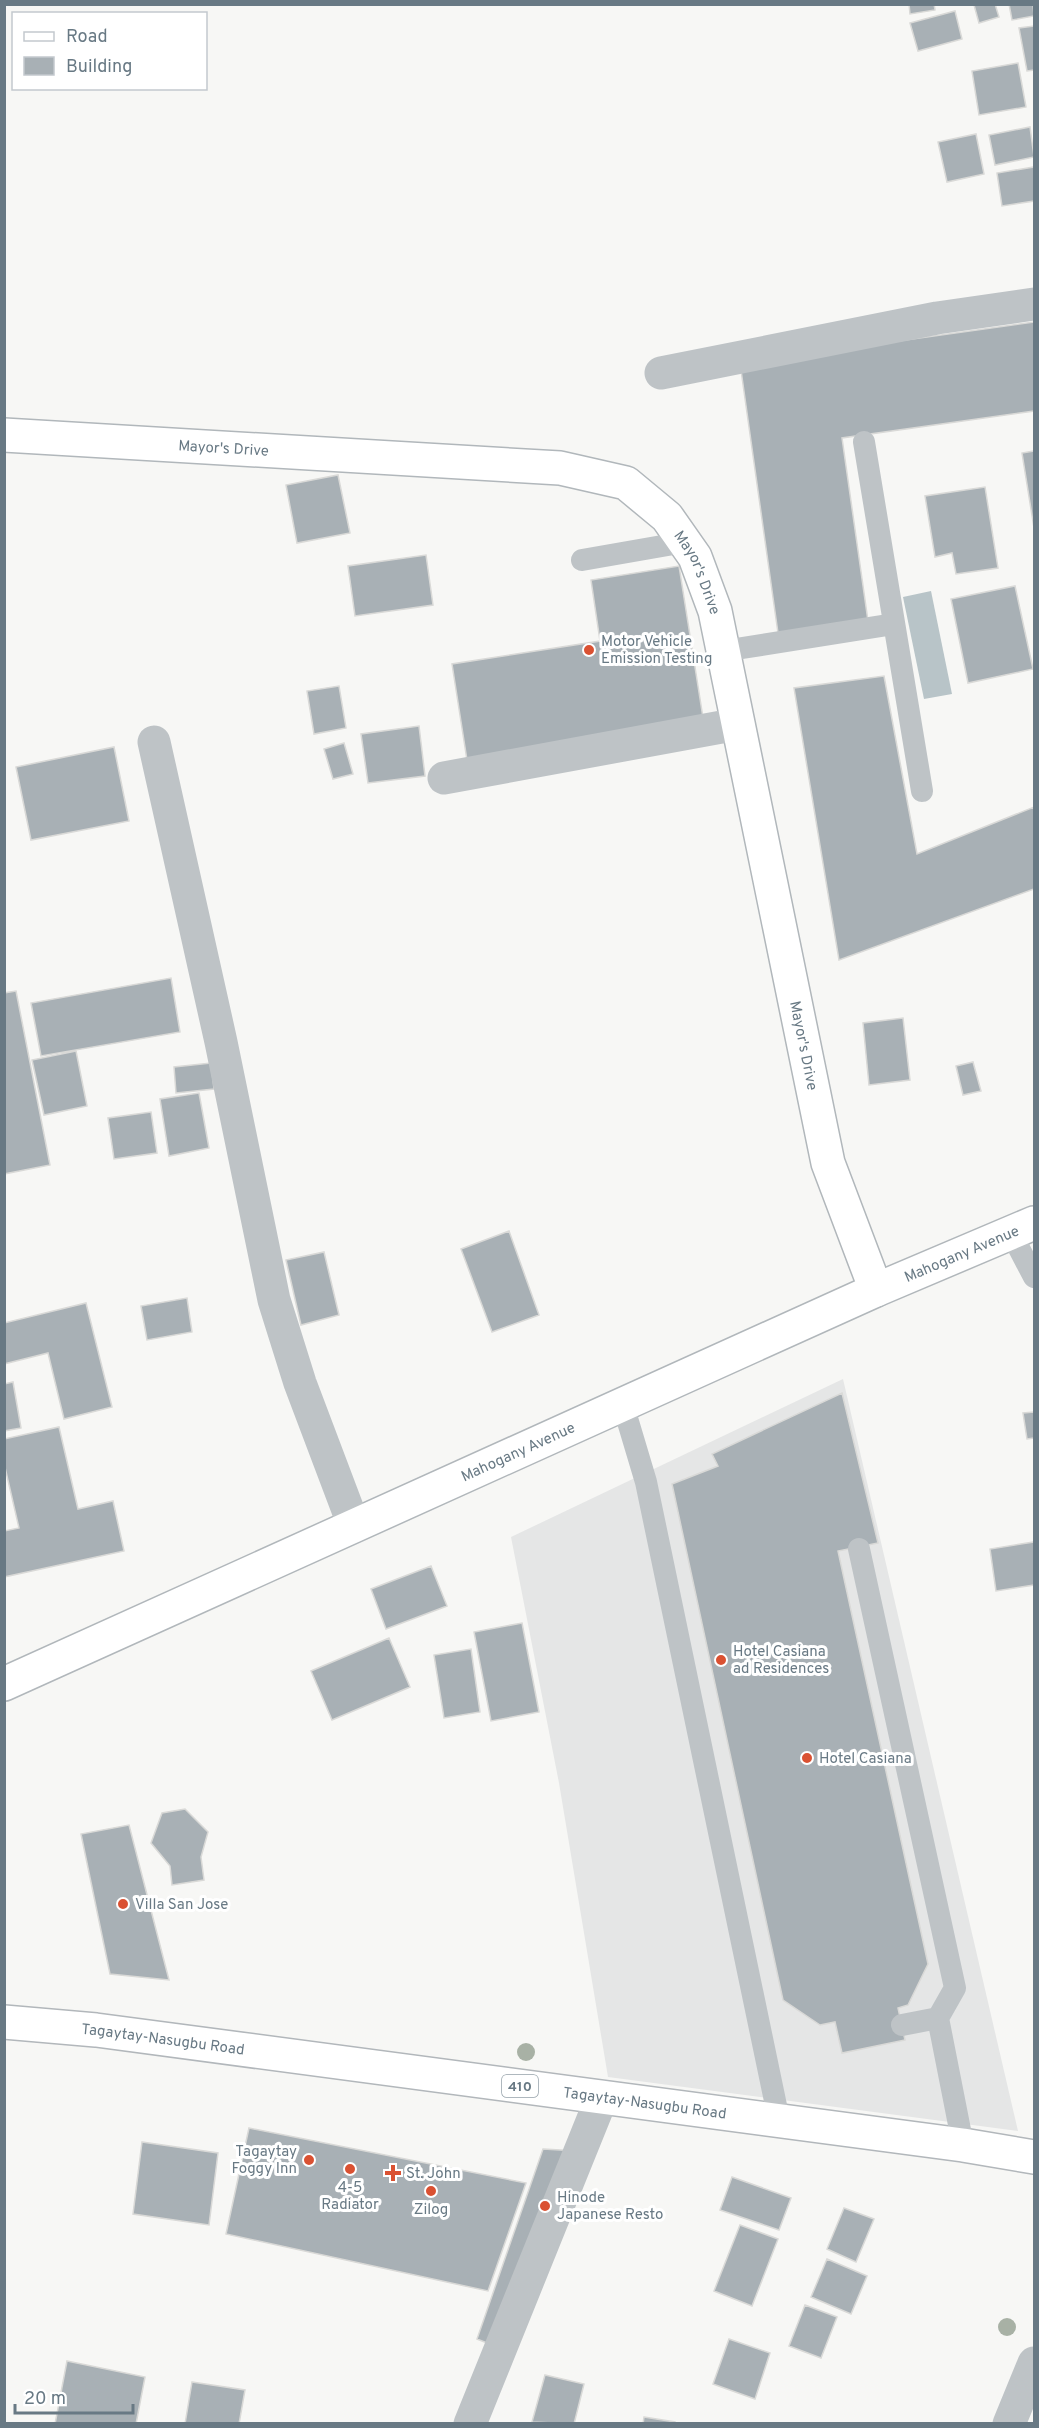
<svg xmlns="http://www.w3.org/2000/svg" width="1039" height="2428" font-family="Overpass,sans-serif">
<style>
.built{fill:#e5e6e6}
.water{fill:#b8c4c8}
.building{fill:#a8b0b5;stroke:#d9d9d7;stroke-width:1.5}
.lines{fill:none;stroke-linecap:round;stroke-linejoin:round}
.secondary-casing{stroke:#b1b7bb;stroke-width:36}
.primary-casing{stroke:#b2b7bb;stroke-width:36}
.lane{stroke:#bec3c6;stroke-width:22}
.street{stroke:#bec3c6;stroke-width:33}
.secondary{stroke:#fff;stroke-width:33}
.primary{stroke:#fff;stroke-width:33}
.tree{fill:#a8b1a5}
.poi-dot{fill:#da5132;stroke:#fff;stroke-width:2}
.labels{text-anchor:middle;stroke-width:6;stroke-linejoin:round;paint-order:stroke}
.shield{fill:#fff;stroke:#95a1a9;stroke-width:1.5}
.shield-label{font-size:14px;font-weight:bold;fill:#687984}
.street-label{font-size:15px;fill:#687984;stroke:#fff}
.poi-label{font-size:15px;fill:#687984;stroke:#fff;text-anchor:start}
</style>
<rect width="100%" height="100%" fill="#f7f7f5"/>
<path class="built" d="M 843,1379 L 1018,2131 L 608,2077 L 559,1783 L 511,1537 Z"/>
<path class="water" d="M 931,591 L 952,694 L 924,699 L 903,597 Z"/>
<path class="building" d="M 909,4 L 934,4 L 935,10 L 910,14 Z
M 995,4 L 999,17 L 979,23 L 974,5 Z
M 1009,4 L 1033,4 L 1034,16 L 1012,20 Z
M 955,11 L 962,39 L 918,51 L 910,23 Z
M 1034,26 L 1034,70 L 1027,71 L 1019,28 Z
M 1018,63 L 1026,107 L 979,115 L 972,71 Z
M 1030,127 L 1034,157 L 995,165 L 989,135 Z
M 976,134 L 984,174 L 947,182 L 938,142 Z
M 1034,167 L 1034,201 L 1002,206 L 997,173 Z
M 1034,322 L 1034,411 L 842,438 L 868,621 L 778,633 L 740,363 Z
M 1034,451 L 1034,528 L 1022,453 Z
M 338,475 L 350,533 L 297,543 L 286,485 Z
M 985,487 L 998,568 L 956,574 L 952,553 L 935,557 L 925,496 Z
M 426,555 L 433,605 L 355,616 L 348,566 Z
M 679,566 L 704,724 L 467,760 L 452,664 L 600,641 L 591,580 Z
M 1015,586 L 1033,669 L 968,683 L 951,599 Z
M 884,676 L 917,854 L 1034,807 L 1034,889 L 839,960 L 794,688 Z
M 339,686 L 346,728 L 314,734 L 307,691 Z
M 419,726 L 425,776 L 368,783 L 361,734 Z
M 344,743 L 353,774 L 333,779 L 324,749 Z
M 114,747 L 129,821 L 31,840 L 16,767 Z
M 171,978 L 180,1032 L 41,1056 L 31,1003 Z
M 16,991 L 50,1165 L 4,1174 L 4,993 Z
M 903,1018 L 910,1080 L 869,1085 L 863,1023 Z
M 76,1051 L 87,1106 L 44,1115 L 32,1060 Z
M 973,1062 L 981,1091 L 963,1095 L 956,1066 Z
M 211,1063 L 214,1089 L 176,1093 L 174,1067 Z
M 199,1093 L 209,1148 L 169,1156 L 160,1099 Z
M 151,1112 L 157,1153 L 114,1159 L 108,1118 Z
M 509,1231 L 539,1315 L 492,1332 L 461,1249 Z
M 324,1252 L 339,1315 L 301,1325 L 286,1260 Z
M 187,1298 L 192,1332 L 147,1340 L 141,1306 Z
M 86,1303 L 112,1407 L 64,1419 L 48,1353 L 4,1364 L 4,1323 Z
M 13,1382 L 21,1428 L 4,1431 L 4,1384 Z
M 842,1393 L 878,1543 L 838,1551 L 928,1964 L 908,2005 L 898,2008 L 905,2040 L 842,2053 L 835,2022 L 820,2025 L 783,2000 L 672,1484 L 718,1466 L 712,1454 Z
M 1034,1412 L 1034,1438 L 1027,1439 L 1023,1413 Z
M 59,1427 L 78,1509 L 113,1501 L 124,1551 L 4,1577 L 4,1531 L 19,1528 L 4,1463 L 4,1439 Z
M 1034,1542 L 1034,1585 L 996,1591 L 990,1549 Z
M 431,1566 L 447,1606 L 386,1629 L 371,1589 Z
M 522,1623 L 539,1712 L 491,1721 L 474,1632 Z
M 389,1638 L 410,1687 L 332,1720 L 311,1671 Z
M 471,1649 L 480,1712 L 444,1718 L 434,1655 Z
M 185,1809 L 208,1832 L 201,1857 L 204,1880 L 172,1885 L 170,1866 L 151,1843 L 162,1813 Z
M 129,1825 L 169,1980 L 110,1974 L 81,1834 Z
M 249,2128 L 526,2183 L 488,2291 L 226,2234 Z
M 142,2142 L 218,2153 L 209,2225 L 133,2214 Z
M 543,2149 L 577,2151 L 497,2347 L 477,2339 Z
M 732,2177 L 791,2198 L 779,2230 L 720,2210 Z
M 844,2208 L 874,2219 L 856,2262 L 827,2249 Z
M 740,2225 L 778,2239 L 752,2306 L 714,2291 Z
M 827,2259 L 867,2276 L 851,2314 L 811,2297 Z
M 805,2305 L 837,2317 L 821,2358 L 789,2346 Z
M 729,2339 L 770,2353 L 755,2399 L 713,2384 Z
M 67,2361 L 145,2377 L 136,2424 L 55,2424 Z
M 545,2375 L 584,2384 L 574,2424 L 532,2422 Z
M 192,2382 L 245,2390 L 239,2424 L 185,2424 Z
M 644,2417 L 675,2422 L 675,2424 L 643,2424 Z"/>
<g class="lines">
<g class="secondary-casing">
<g id="secondary">
<path id="s1" d="M 4,435 L 560,468 L 626,483 L 667,517 L 695,557 L 715,611 L 828,1163 L 876,1290"/>
<path id="s2" d="M 4,1684 L 876,1290 L 1034,1223"/>
</g>
</g>
<g class="primary-casing">
<g id="primary">
<path id="s3" d="M 4,2022 L 96,2030 L 963,2145 L 1034,2157"/>
</g>
</g>
<path class="lane" d="M 864,442 L 922,791
M 582,560 L 685,542
M 723,651 L 894,624
M 1011,1233 L 1034,1277
M 623,1405 L 646,1482 L 779,2120
M 859,1549 L 955,1988 L 938,2018 L 963,2145
M 902,2025 L 938,2018"/>
<path class="street" d="M 661,373 L 937,318 L 1034,304
M 154,742 L 221,1042 L 274,1300 L 300,1383 L 354,1526
M 444,778 L 738,724
M 470,2424 L 602,2097
M 1009,2424 L 1034,2363"/>
<use href="#secondary" class="secondary"/>
<use href="#primary" class="primary"/>
</g>
<g class="tree">
<circle cx="526" cy="2052" r="9"/>
<circle cx="1007" cy="2327" r="9"/>
</g>
<g class="poi-dot">
<circle cx="589" cy="650" r="6"/>
<circle cx="721" cy="1660" r="6"/>
<circle cx="807" cy="1758" r="6"/>
<circle cx="123" cy="1904" r="6"/>
<circle cx="309" cy="2160" r="6"/>
<circle cx="350" cy="2169" r="6"/>
<path d="M390 2164h6v6h6v6h-6v6h-6v-6h-6v-6h6z"/>
<circle cx="431" cy="2191" r="6"/>
<circle cx="545" cy="2206" r="6"/>
</g>
<g class="labels">
<rect class="shield" x="502" y="2075" width="36" height="22" rx="4.5"/>
<g class="shield-label">
<text x="520" y="2091">410</text>
</g>
<g class="street-label">
<text dy="5" stroke="none"><textPath href="#s1" startOffset="220">Mayor's Drive</textPath></text>
<text dy="5" stroke="none"><textPath href="#s1" startOffset="742">Mayor's Drive</textPath></text>
<text dy="5" stroke="none"><textPath href="#s1" startOffset="1228">Mayor's Drive</textPath></text>
<text dy="5" stroke="none"><textPath href="#s2" startOffset="1050">Mahogany Avenue</textPath></text>
<text dy="5" stroke="none"><textPath href="#s2" startOffset="564">Mahogany Avenue</textPath></text>
<text dy="5" stroke="none"><textPath href="#s3" startOffset="160">Tagaytay-Nasugbu Road</textPath></text>
<text dy="5" stroke="none"><textPath href="#s3" startOffset="646">Tagaytay-Nasugbu Road</textPath></text>
</g>
<g class="poi-label">
<text x="601" y="646">Motor Vehicle<tspan x="601" dy="17">Emission Testing</tspan></text>
<text x="733" y="1656">Hotel Casiana<tspan x="733" dy="17">ad Residences</tspan></text>
<text x="819" y="1763">Hotel Casiana</text>
<text x="135" y="1909">Villa San Jose</text>
<text x="297" y="2156" text-anchor="end">Tagaytay<tspan x="297" dy="17">Foggy Inn</tspan></text>
<text x="406" y="2178">St. John</text>
<text x="350" y="2192" text-anchor="middle">4-5<tspan x="350" dy="17">Radiator</tspan></text>
<text x="557" y="2202">Hinode<tspan x="557" dy="17">Japanese Resto</tspan></text>
<text x="431" y="2214" text-anchor="middle">Zilog</text>
</g>
</g>
<rect width="1039" height="2428" fill="none" stroke="#687984" stroke-width="12"/>
<rect x="12" y="12" width="195" height="78" fill="#ffffff" stroke="#c3c9ce" stroke-width="1.5"/>
<rect x="24" y="32" width="30" height="9" fill="#ffffff" stroke="#c3c9ce" stroke-width="1.5"/>
<text x="66" y="42" font-size="18" fill="#687984">Road</text>
<rect x="24" y="57" width="30" height="18" fill="#a8b0b5" stroke="#c3c9ce" stroke-width="1.5"/>
<text x="66" y="72" font-size="18" fill="#687984">Building</text>
<path d="M15 2404v9h118v-9" fill="none" stroke="#687984" stroke-width="3"/>
<text x="24" y="2404" font-size="18" fill="#687984" stroke="#ffffff" stroke-width="4.5" paint-order="stroke">20 m</text>
</svg>
